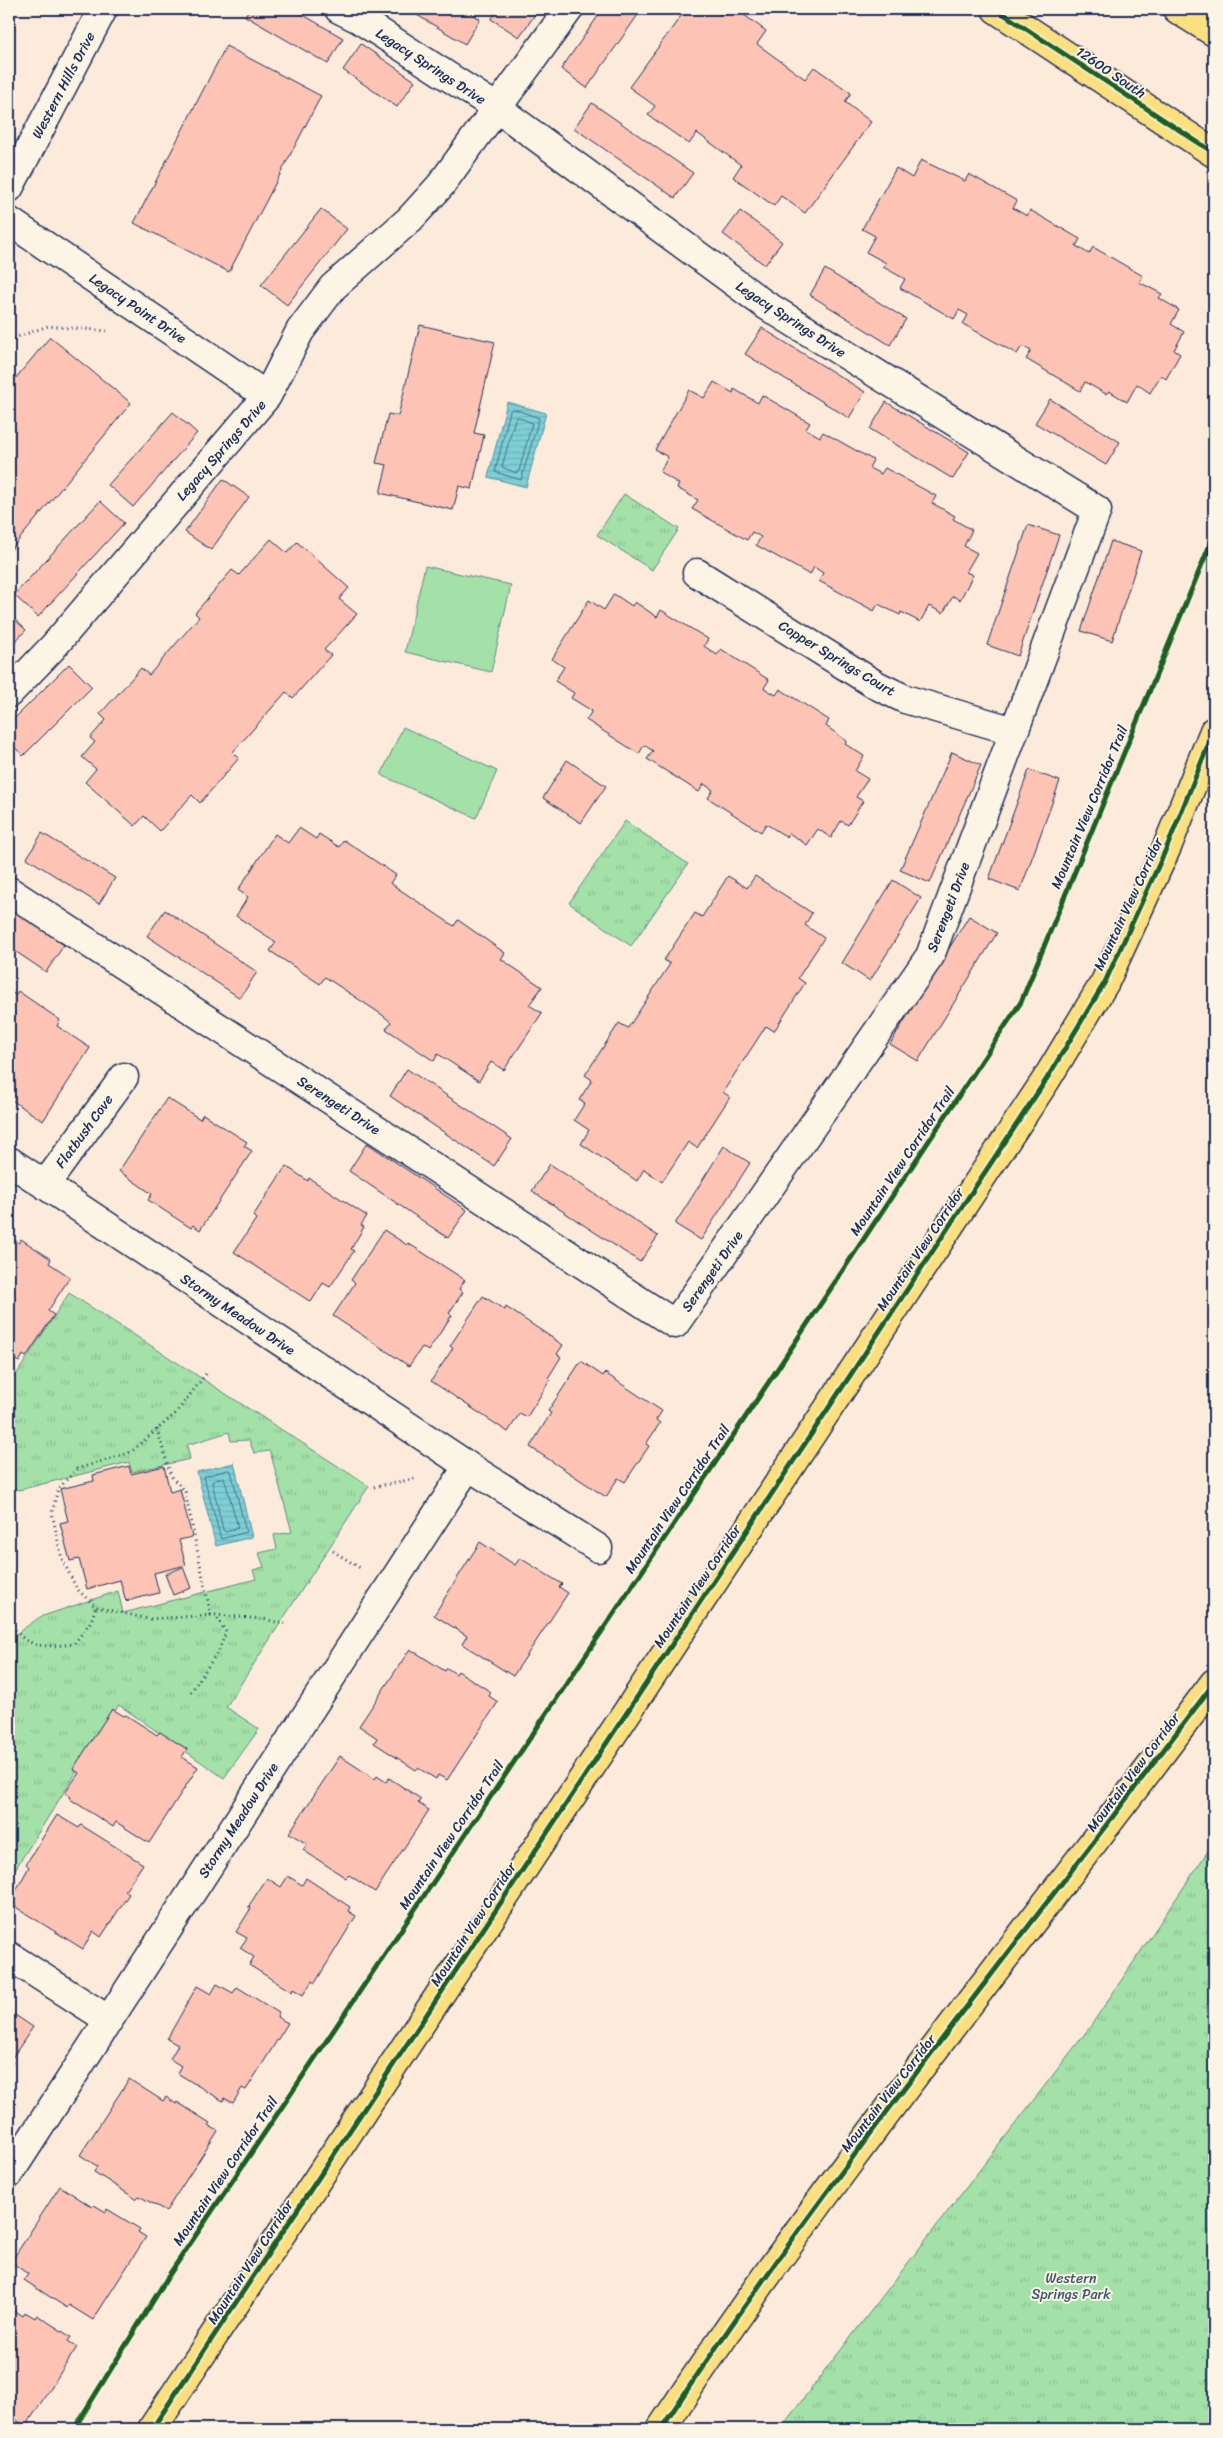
<svg xmlns="http://www.w3.org/2000/svg" width="1223" height="2438" font-family="Sriracha,sans-serif">
<style>
.grass{fill:#a3e1a8;stroke:#5f8883}
.park{fill:url(#park-tufts);stroke:#5f8883}
.water{fill:url(#water-rules);stroke:#5690a5}
.lines{fill:none;stroke-linecap:round;stroke-linejoin:round}
.shore{stroke:#436f8e;stroke-width:1}
.building{fill:#fdc3b4;stroke:#1b2f5e}
.minor-casing{stroke:#1b2f5e;stroke-width:31}
.major-casing{stroke:#1b2f5e;stroke-width:31}
.highway-casing{stroke:#1b2f5e;stroke-width:31}
.path{stroke:#1b2f5e;stroke-width:3;stroke-dasharray:1 4;stroke-linecap:butt}
.minor{stroke:#fcf5e5;stroke-width:28}
.major{stroke:#fce080;stroke-width:28}
.highway{stroke:#fce080;stroke-width:28}
.cycleway-casing{stroke:#fcf5e5;stroke-width:8}
.cycleway{stroke:#1b5e20;stroke-width:5}
.labels{text-anchor:middle;stroke-width:4;stroke-linejoin:round;paint-order:stroke}
.street-label{font-size:14px;fill:#1b2f5e;stroke:#fcf5e5}
.park-label{font-size:14px;fill:#3d5c70;stroke:#fcf5e5}
</style>
<defs>
<pattern id="park-tufts" width="24" height="20" patternUnits="userSpaceOnUse" patternTransform="scale(1.25)"><rect width="24" height="20" fill="#a3e1a8"/><path d="M3 7l-1-3M5 7V3M7 7l1-3M15 17l-1-3M17 17v-4M19 17l1-3" fill="none" stroke="#8cc193"/></pattern>
<pattern id="water-rules" width="6" height="5" patternUnits="userSpaceOnUse" patternTransform="scale(1.25)"><rect width="6" height="5" fill="#7ed0d5"/><path d="M0 2.5h6" fill="none" stroke="#6cb3b9"/></pattern>
</defs>
<rect width="100%" height="100%" fill="#fcebdb"/>
<filter id="ink" filterUnits="userSpaceOnUse"><feTurbulence type="fractalNoise" baseFrequency=".02" numOctaves="2"/><feDisplacementMap in="SourceGraphic" scale="10" xChannelSelector="R" yChannelSelector="G"/><feConvolveMatrix kernelMatrix="1 2 1 2 8 2 1 2 1" color-interpolation-filters="sRGB"/></filter>
<g filter="url(#ink)">
<path class="grass" d="M 425,566 L 511,585 L 491,672 L 405,652 Z
M 403,727 L 497,771 L 476,818 L 381,775 Z"/>
<path class="park" d="M 624,494 L 679,529 L 652,570 L 597,535 Z
M 625,821 L 688,864 L 631,946 L 569,903 Z
M 69,1293 L 369,1486 L 226,1707 L 259,1729 L 224,1778 L 119,1705 L 9,1879 L 9,1639 L 40,1617 L 118,1591 L 123,1613 L 256,1579 L 253,1570 L 264,1567 L 259,1553 L 277,1549 L 274,1535 L 292,1532 L 270,1451 L 254,1453 L 249,1440 L 231,1441 L 229,1432 L 187,1445 L 190,1459 L 132,1472 L 129,1462 L 19,1490 L 9,1487 L 9,1371 L 16,1375 Z
M 1214,1842 L 1214,2429 L 780,2429 L 1090,2027 Z"/>
<path class="water" d="M 507,402 L 546,413 L 526,487 L 488,477 Z
M 234,1463 L 252,1537 L 216,1546 L 197,1472 Z"/>
<g class="lines">
<path class="shore" d="M 514,409 L 539,418 L 521,480 L 495,472 L 510,411 Z
M 518,417 L 532,423 L 519,471 L 516,473 L 502,467 L 515,419 Z
M 228,1470 L 231,1471 L 246,1532 L 221,1539 L 204,1477 Z
M 224,1477 L 238,1527 L 226,1532 L 223,1530 L 212,1482 Z"/>
</g>
<path class="building" d="M 249,9 L 293,9 L 343,38 L 328,64 L 245,16 Z
M 407,9 L 464,9 L 480,19 L 465,44 Z
M 499,9 L 539,9 L 519,37 L 491,19 Z
M 603,9 L 642,9 L 587,88 L 561,69 Z
M 686,9 L 711,9 L 720,15 L 724,9 L 736,9 L 766,31 L 757,44 L 805,79 L 814,67 L 851,93 L 845,102 L 871,122 L 805,213 L 781,196 L 774,206 L 733,177 L 741,165 L 697,133 L 689,144 L 648,115 L 655,106 L 629,87 Z
M 361,44 L 415,81 L 397,107 L 343,70 Z
M 226,46 L 321,96 L 229,272 L 134,223 Z
M 592,103 L 693,173 L 675,198 L 574,128 Z
M 921,160 L 965,181 L 969,174 L 1017,201 L 1013,208 L 1027,216 L 1030,210 L 1080,239 L 1076,246 L 1089,254 L 1093,247 L 1143,276 L 1139,282 L 1162,294 L 1159,298 L 1179,310 L 1171,324 L 1184,332 L 1174,350 L 1180,354 L 1166,379 L 1161,375 L 1150,393 L 1137,384 L 1127,402 L 1109,391 L 1106,394 L 1085,382 L 1080,391 L 1026,359 L 1031,351 L 1022,346 L 1017,354 L 963,324 L 968,315 L 959,310 L 954,319 L 900,288 L 905,279 L 883,267 L 886,263 L 866,252 L 875,236 L 862,229 L 896,168 L 912,178 Z
M 321,209 L 347,229 L 287,305 L 261,285 Z
M 740,211 L 782,242 L 765,265 L 723,234 Z
M 825,269 L 906,319 L 890,345 L 810,295 Z
M 420,325 L 495,342 L 474,433 L 484,435 L 472,489 L 459,486 L 453,510 L 380,493 L 387,465 L 376,463 L 388,414 L 398,416 Z
M 762,328 L 865,392 L 849,418 L 745,354 Z
M 50,337 L 131,403 L 9,552 L 9,386 Z
M 714,382 L 733,393 L 734,389 L 758,403 L 762,395 L 810,423 L 806,429 L 820,437 L 823,432 L 873,460 L 869,468 L 881,474 L 885,468 L 936,496 L 932,503 L 955,516 L 953,519 L 972,530 L 964,546 L 977,553 L 966,572 L 973,575 L 960,600 L 953,596 L 943,613 L 929,606 L 920,622 L 901,612 L 900,615 L 878,604 L 874,611 L 819,581 L 823,573 L 814,567 L 810,575 L 756,545 L 761,537 L 752,532 L 747,540 L 692,509 L 698,500 L 677,488 L 679,484 L 660,472 L 668,457 L 655,450 L 689,390 L 704,398 Z
M 1050,399 L 1120,442 L 1106,465 L 1035,423 Z
M 886,402 L 969,452 L 953,479 L 870,429 Z
M 173,412 L 197,433 L 133,507 L 108,485 Z
M 223,479 L 249,497 L 211,550 L 185,532 Z
M 100,501 L 124,523 L 38,617 L 14,595 Z
M 1028,525 L 1059,535 L 1018,656 L 987,645 Z
M 271,539 L 287,553 L 297,542 L 349,588 L 339,599 L 357,614 L 324,650 L 331,655 L 293,698 L 286,692 L 233,752 L 239,758 L 200,803 L 192,795 L 160,831 L 144,816 L 135,826 L 85,782 L 96,769 L 82,757 L 95,742 L 90,738 L 106,720 L 100,714 L 141,668 L 149,675 L 199,617 L 195,613 L 232,570 L 239,575 Z
M 1111,541 L 1141,551 L 1112,641 L 1081,631 Z
M 614,594 L 632,606 L 635,602 L 657,617 L 661,610 L 708,639 L 704,646 L 717,655 L 721,649 L 769,680 L 764,688 L 776,695 L 780,689 L 829,720 L 826,726 L 847,741 L 845,744 L 864,756 L 855,771 L 868,779 L 856,797 L 863,801 L 848,825 L 841,821 L 831,838 L 818,829 L 807,845 L 789,833 L 787,837 L 766,824 L 761,832 L 708,798 L 713,790 L 704,784 L 699,792 L 647,759 L 653,751 L 644,745 L 639,754 L 586,720 L 592,711 L 571,698 L 574,693 L 555,681 L 564,667 L 552,659 L 589,600 L 604,610 Z
M 9,614 L 26,630 L 9,648 Z
M 69,664 L 92,687 L 23,756 L 9,741 L 9,724 Z
M 952,752 L 981,765 L 930,883 L 900,870 Z
M 567,760 L 606,786 L 581,823 L 543,798 Z
M 1029,770 L 1060,781 L 1020,891 L 989,879 Z
M 299,828 L 316,839 L 319,834 L 339,847 L 344,840 L 396,875 L 390,883 L 454,926 L 458,920 L 505,953 L 501,959 L 542,987 L 529,1005 L 542,1013 L 504,1070 L 491,1062 L 479,1081 L 438,1054 L 434,1061 L 386,1029 L 391,1022 L 381,1014 L 325,977 L 320,984 L 270,951 L 276,942 L 236,916 L 248,897 L 238,890 L 275,834 L 288,843 Z
M 42,833 L 115,878 L 99,904 L 27,858 Z
M 728,876 L 747,888 L 755,876 L 812,913 L 805,925 L 824,938 L 798,978 L 805,983 L 774,1031 L 766,1026 L 723,1092 L 730,1097 L 697,1148 L 688,1142 L 662,1182 L 644,1169 L 637,1181 L 581,1144 L 589,1130 L 574,1120 L 585,1103 L 579,1100 L 592,1080 L 585,1075 L 619,1023 L 628,1028 L 670,964 L 664,960 L 695,913 L 702,917 Z
M 893,880 L 921,898 L 870,981 L 842,963 Z
M 9,907 L 64,945 L 46,972 L 9,947 Z
M 165,910 L 257,972 L 240,998 L 147,936 Z
M 969,916 L 997,933 L 918,1061 L 890,1044 Z
M 9,991 L 16,995 L 18,991 L 60,1020 L 57,1026 L 90,1048 L 43,1121 L 10,1099 L 9,1101 Z
M 407,1069 L 512,1139 L 494,1166 L 390,1096 Z
M 167,1098 L 200,1119 L 203,1114 L 247,1142 L 244,1146 L 252,1151 L 200,1230 L 193,1225 L 191,1228 L 148,1200 L 152,1194 L 119,1171 Z
M 367,1143 L 467,1210 L 448,1238 L 349,1171 Z
M 724,1146 L 750,1163 L 701,1240 L 675,1224 Z
M 550,1164 L 658,1236 L 640,1262 L 532,1191 Z
M 286,1166 L 308,1181 L 309,1178 L 367,1216 L 361,1225 L 364,1227 L 351,1249 L 354,1251 L 330,1287 L 323,1283 L 311,1302 L 234,1252 L 256,1219 L 253,1216 Z
M 384,1230 L 407,1245 L 408,1243 L 465,1280 L 459,1289 L 463,1292 L 449,1313 L 452,1315 L 428,1351 L 422,1347 L 409,1366 L 333,1316 L 355,1283 L 351,1280 Z
M 9,1236 L 19,1243 L 21,1239 L 51,1259 L 49,1263 L 70,1277 L 48,1311 L 54,1315 L 26,1357 L 23,1355 L 19,1362 L 9,1356 Z
M 483,1296 L 505,1310 L 506,1307 L 563,1345 L 557,1354 L 561,1357 L 548,1378 L 550,1380 L 527,1417 L 520,1413 L 508,1432 L 431,1381 L 453,1348 L 450,1346 Z
M 581,1361 L 603,1376 L 605,1373 L 662,1411 L 656,1420 L 660,1423 L 646,1444 L 649,1446 L 625,1482 L 618,1478 L 606,1497 L 530,1447 L 551,1413 L 548,1411 Z
M 129,1466 L 131,1474 L 164,1466 L 170,1492 L 180,1489 L 192,1537 L 179,1540 L 186,1565 L 154,1573 L 159,1593 L 126,1601 L 120,1580 L 87,1589 L 79,1559 L 70,1561 L 60,1523 L 68,1521 L 60,1489 L 94,1481 L 93,1475 Z
M 480,1542 L 515,1565 L 520,1558 L 562,1584 L 559,1587 L 568,1593 L 513,1676 L 462,1644 L 467,1636 L 434,1615 Z
M 183,1567 L 191,1588 L 173,1595 L 165,1574 Z
M 410,1649 L 445,1671 L 447,1668 L 456,1674 L 458,1671 L 491,1692 L 489,1696 L 498,1702 L 447,1780 L 438,1775 L 436,1779 L 418,1768 L 416,1770 L 374,1743 L 377,1738 L 359,1726 Z
M 112,1709 L 124,1716 L 126,1715 L 157,1735 L 160,1732 L 187,1749 L 182,1757 L 198,1767 L 149,1843 L 116,1822 L 113,1827 L 70,1799 L 71,1797 L 65,1793 L 79,1773 L 73,1769 Z
M 340,1756 L 375,1779 L 377,1776 L 386,1782 L 389,1778 L 421,1799 L 418,1803 L 429,1810 L 375,1892 L 349,1875 L 346,1878 L 303,1850 L 307,1844 L 289,1833 Z
M 57,1815 L 79,1828 L 81,1825 L 143,1864 L 125,1891 L 129,1894 L 101,1937 L 93,1931 L 83,1949 L 9,1903 L 29,1867 L 26,1864 Z
M 288,1876 L 302,1885 L 306,1878 L 350,1907 L 348,1911 L 356,1916 L 315,1983 L 312,1981 L 303,1995 L 293,1989 L 292,1992 L 249,1965 L 254,1957 L 240,1948 L 247,1938 L 236,1932 L 251,1908 L 248,1907 L 267,1878 L 281,1887 Z
M 217,1984 L 233,1993 L 237,1987 L 279,2013 L 277,2017 L 288,2023 L 246,2090 L 242,2088 L 233,2103 L 224,2098 L 223,2101 L 177,2073 L 181,2066 L 170,2059 L 178,2045 L 167,2039 L 197,1986 L 211,1994 Z
M 9,2011 L 33,2027 L 10,2061 L 13,2062 L 9,2068 Z
M 129,2079 L 163,2101 L 166,2097 L 176,2104 L 177,2102 L 210,2123 L 208,2125 L 218,2131 L 166,2211 L 139,2196 L 136,2199 L 94,2172 L 97,2166 L 80,2155 Z
M 60,2186 L 92,2207 L 94,2205 L 106,2212 L 107,2209 L 140,2229 L 138,2232 L 146,2237 L 93,2320 L 69,2305 L 67,2308 L 24,2280 L 28,2274 L 11,2262 Z
M 9,2307 L 22,2316 L 25,2312 L 35,2318 L 37,2315 L 71,2337 L 68,2341 L 77,2347 L 26,2426 L 16,2420 L 15,2423 L 9,2419 Z"/>
<g class="lines">
<g class="minor-casing">
<path id="minor" d="M 9,188 L 103,9
M 9,221 L 267,396
M 697,573 L 876,685 L 905,699 L 1014,731
M 9,693 L 53,647 L 267,396 L 300,331 L 333,287 L 410,219 L 440,186 L 569,9
M 9,891 L 675,1324 L 930,956 L 1097,510 L 764,304 L 497,108 L 359,19 L 339,9
M 9,1161 L 468,1466 L 598,1548
M 45,1185 L 124,1077
M 9,1956 L 109,2020
M 9,2174 L 468,1466"/>
</g>
<g class="major-casing">
<path id="major" d="M 996,9 L 1214,153
M 1177,9 L 1214,32"/>
</g>
<g class="highway-casing">
<path id="highway" d="M 152,2429 L 1046,1080 L 1105,982 L 1167,847 L 1214,731
M 661,2429 C 831,2171 1029,1931 1214,1683"/>
</g>
<path class="path" d="M 9,340 L 48,326 L 107,331
M 206,1374 L 175,1414 L 131,1452 L 77,1469 L 58,1489 L 52,1513 L 62,1559 L 77,1589 L 96,1607 L 149,1619 L 216,1615 L 263,1619 L 285,1624
M 157,1429 L 171,1476 L 185,1492 L 211,1616
M 374,1487 L 418,1478
M 333,1551 L 360,1568
M 9,1622 C 28,1650 43,1647 74,1644 L 91,1621 L 96,1607
M 191,1692 L 219,1650 L 226,1632 L 216,1616"/>
<use href="#minor" class="minor"/>
<use href="#major" class="major"/>
<use href="#highway" class="highway"/>
<g class="cycleway-casing">
<path id="cycleway" d="M 996,9 L 1214,153
M 74,2429 L 169,2275 L 715,1463 L 1021,1002 L 1214,535
M 152,2429 L 1046,1080 L 1105,982 L 1167,847 L 1214,731
M 661,2429 C 831,2171 1029,1931 1214,1683"/>
</g>
<use href="#cycleway" class="cycleway"/>
</g>
</g>
<g class="labels">
<g class="street-label">
<text transform="translate(431 66) rotate(33)" y="5">Legacy Springs Drive</text>
<text transform="translate(1111 72) rotate(34)" y="5">12600 South</text>
<text transform="translate(63 85) rotate(-62)" y="5">Western Hills Drive</text>
<text transform="translate(138 308) rotate(34)" y="5">Legacy Point Drive</text>
<text transform="translate(791 319) rotate(33)" y="5">Legacy Springs Drive</text>
<text transform="translate(221 450) rotate(-49)" y="5">Legacy Springs Drive</text>
<text transform="translate(837 658) rotate(31)" y="5">Copper Springs Court</text>
<text transform="translate(1089 807) rotate(-67)" y="5">Mountain View Corridor Trail</text>
<text transform="translate(1128 904) rotate(-65)" y="5">Mountain View Corridor</text>
<text transform="translate(948 907) rotate(-69)" y="5">Serengeti Drive</text>
<text transform="translate(339 1105) rotate(33)" y="5">Serengeti Drive</text>
<text transform="translate(84 1131) rotate(-54)" y="5">Flatbush Cove</text>
<text transform="translate(902 1161) rotate(-56)" y="5">Mountain View Corridor Trail</text>
<text transform="translate(920 1249) rotate(-56)" y="5">Mountain View Corridor</text>
<text transform="translate(712 1271) rotate(-55)" y="5">Serengeti Drive</text>
<text transform="translate(238 1314) rotate(34)" y="5">Stormy Meadow Drive</text>
<text transform="translate(677 1499) rotate(-56)" y="5">Mountain View Corridor Trail</text>
<text transform="translate(697 1586) rotate(-56)" y="5">Mountain View Corridor</text>
<text transform="translate(1133 1772) rotate(-53)" y="5">Mountain View Corridor</text>
<text transform="translate(238 1820) rotate(-57)" y="5">Stormy Meadow Drive</text>
<text transform="translate(451 1835) rotate(-56)" y="5">Mountain View Corridor Trail</text>
<text transform="translate(473 1924) rotate(-57)" y="5">Mountain View Corridor</text>
<text transform="translate(888 2093) rotate(-52)" y="5">Mountain View Corridor</text>
<text transform="translate(225 2171) rotate(-56)" y="5">Mountain View Corridor Trail</text>
<text transform="translate(250 2262) rotate(-57)" y="5">Mountain View Corridor</text>
</g>
<g class="park-label">
<text x="1071" y="2283">Western<tspan x="1071" dy="16">Springs Park</tspan></text>
</g>
</g>
<rect width="1223" height="2438" fill="none" stroke="#fcf5e5" stroke-width="30"/>
<rect x="15" y="15" width="1193" height="2408" fill="none" stroke="#1b2f5e" stroke-width="2" filter="url(#ink)"/>
</svg>
